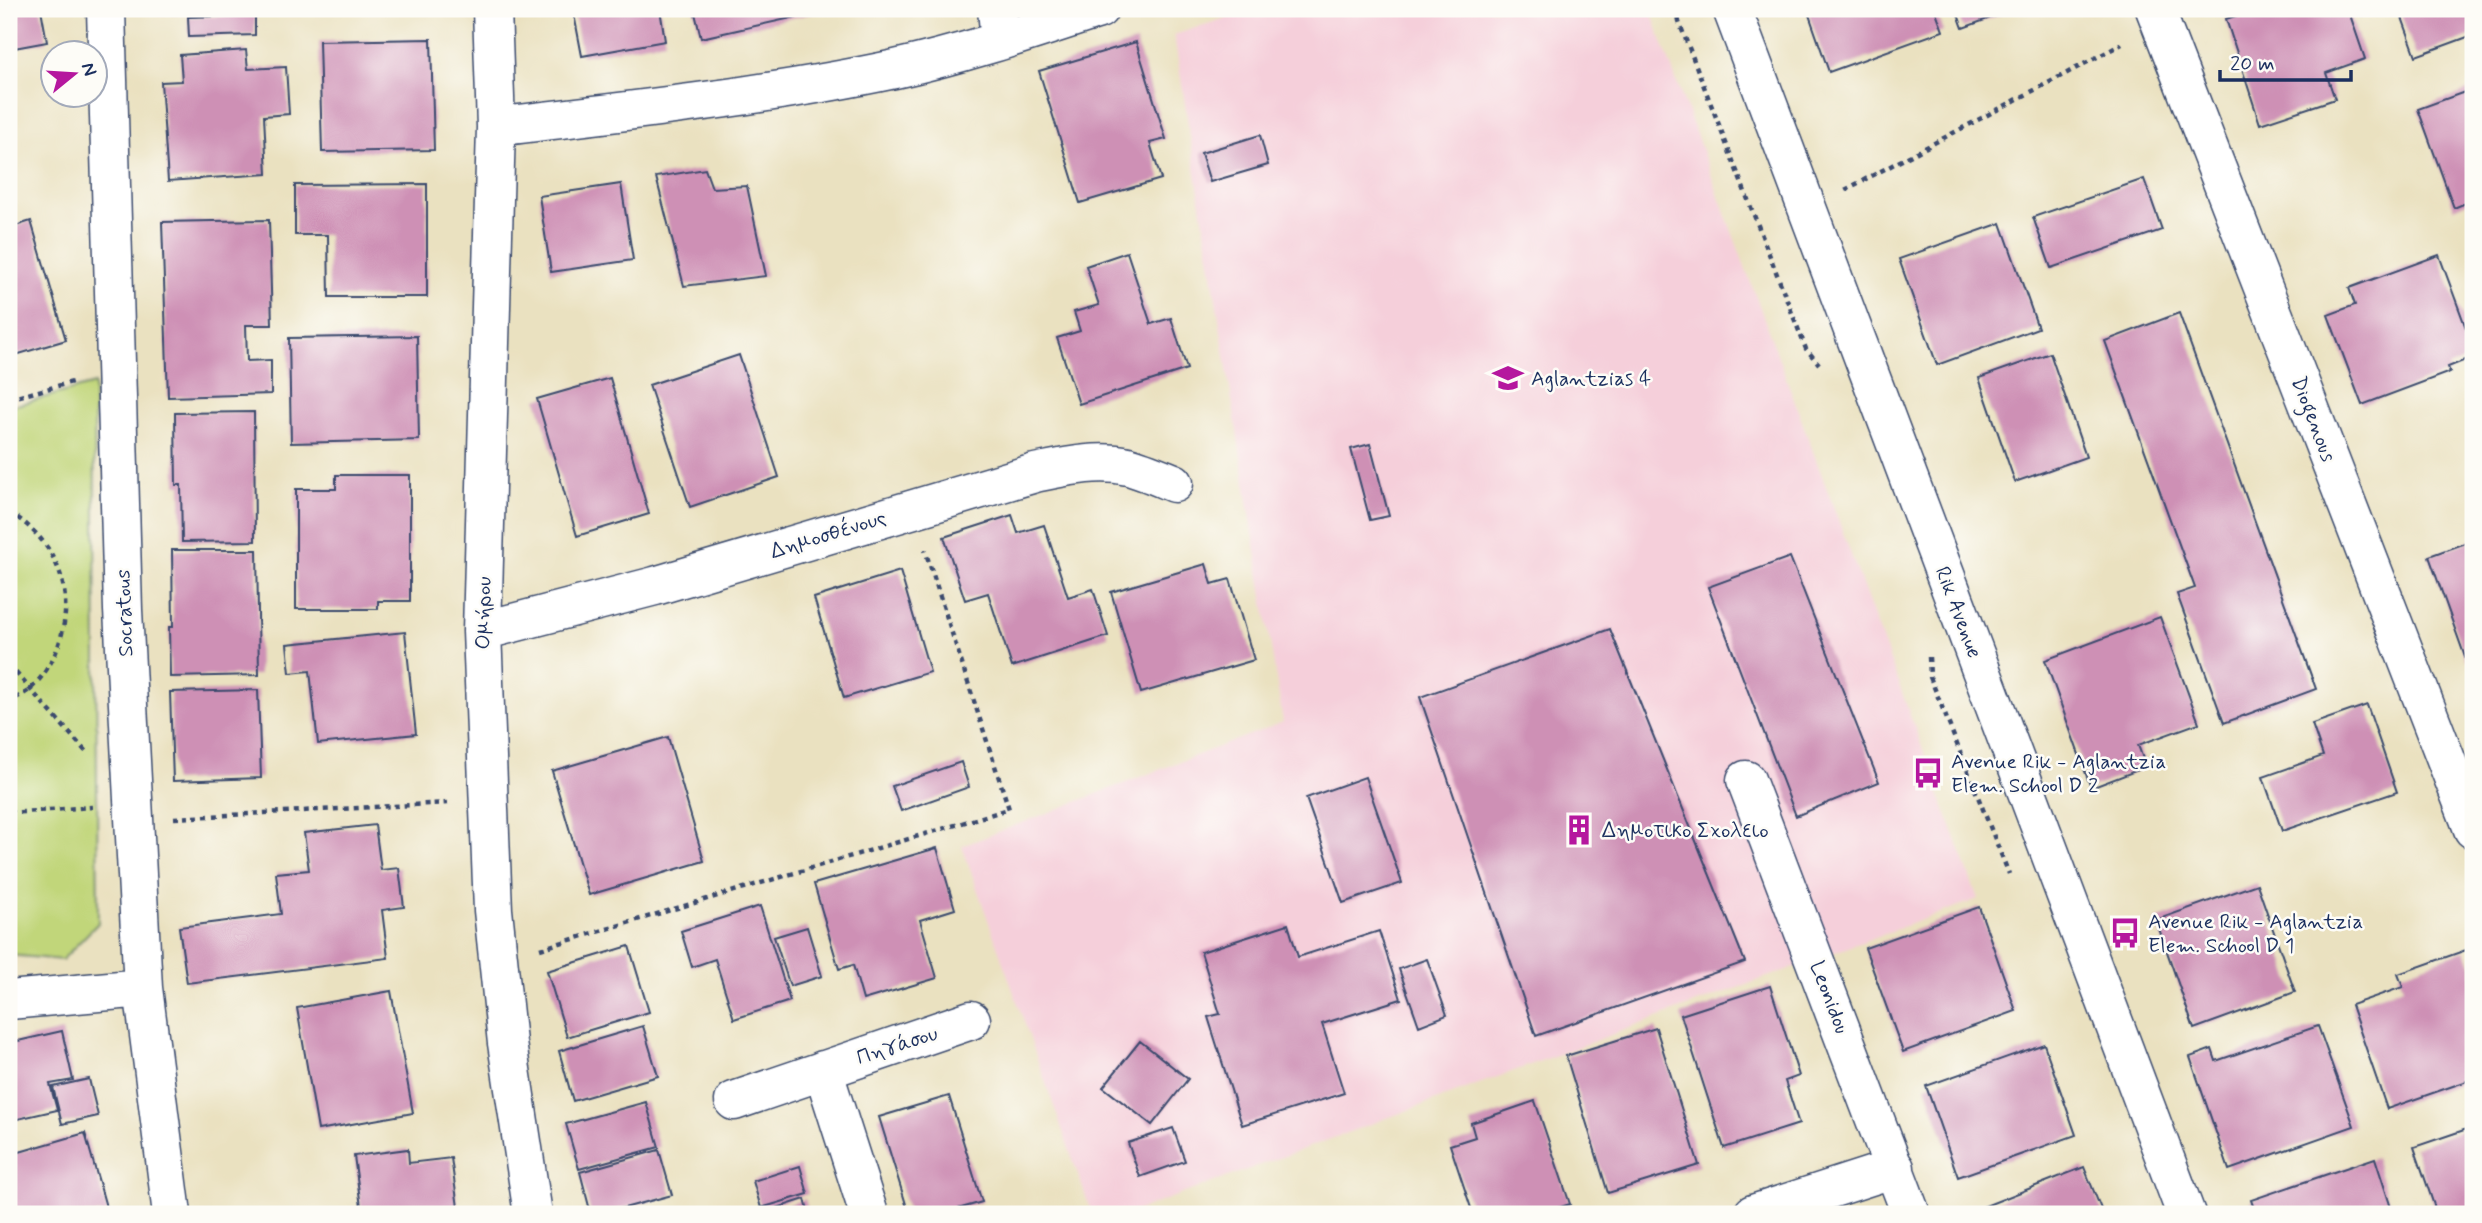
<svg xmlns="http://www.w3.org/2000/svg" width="2482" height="1223" font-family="Mynerve,sans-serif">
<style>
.built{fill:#f5cfda}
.green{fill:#c1d67a;stroke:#6e826c;stroke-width:2}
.building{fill:#ce90b5}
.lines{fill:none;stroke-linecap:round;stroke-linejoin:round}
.minor-casing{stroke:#3a4a6d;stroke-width:41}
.major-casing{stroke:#3a4a6d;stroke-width:41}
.path{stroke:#3a4a6d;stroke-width:4.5;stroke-dasharray:5 5;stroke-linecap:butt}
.minor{stroke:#fff;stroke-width:38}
.major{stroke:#fff;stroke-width:38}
.labels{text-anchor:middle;stroke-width:5;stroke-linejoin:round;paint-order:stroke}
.poi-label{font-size:21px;fill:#1b2f5e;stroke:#fdfcf7;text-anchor:start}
.street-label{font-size:21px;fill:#1b2f5e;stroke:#fdfcf7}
</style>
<rect width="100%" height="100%" fill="#fdfcf7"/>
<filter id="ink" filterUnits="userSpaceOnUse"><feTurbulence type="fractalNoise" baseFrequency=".0143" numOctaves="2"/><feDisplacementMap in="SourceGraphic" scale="14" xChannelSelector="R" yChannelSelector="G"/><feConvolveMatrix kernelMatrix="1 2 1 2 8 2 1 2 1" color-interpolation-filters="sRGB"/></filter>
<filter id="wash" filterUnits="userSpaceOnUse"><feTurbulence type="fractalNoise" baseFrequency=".00686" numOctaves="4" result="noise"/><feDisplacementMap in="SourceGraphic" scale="28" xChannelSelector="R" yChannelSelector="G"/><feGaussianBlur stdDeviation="1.57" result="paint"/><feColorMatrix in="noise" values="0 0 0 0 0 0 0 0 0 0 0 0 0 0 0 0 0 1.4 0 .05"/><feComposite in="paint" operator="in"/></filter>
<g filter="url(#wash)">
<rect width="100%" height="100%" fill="#eae1c0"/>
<path class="built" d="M 1253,9 L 1650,9 L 1978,899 L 1128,1214 L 1092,1214 L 962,846 L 1283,722 L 1174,35 Z"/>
<path class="green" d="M 94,384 L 98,923 L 62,960 L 9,955 L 9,407 Z"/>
<g id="blocks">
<path class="building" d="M 9,9 L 41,9 L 47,42 L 9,49 Z
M 157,9 L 276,9 L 276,11 L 157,14 Z
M 573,9 L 660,9 L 665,41 L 582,56 Z
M 694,9 L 828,9 L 828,10 L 701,38 Z
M 1807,9 L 1935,9 L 1943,31 L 1829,72 Z
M 1956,9 L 2015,9 L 1963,28 Z
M 2257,9 L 2301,9 L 2303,13 L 2316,9 L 2348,9 L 2365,59 L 2326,73 L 2335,99 L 2260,124 L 2226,19 Z
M 2399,9 L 2473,9 L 2473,35 L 2416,56 Z
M 255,15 L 255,35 L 189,37 L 188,17 Z
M 431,39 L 434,150 L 322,152 L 319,41 Z
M 1136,42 L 1166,139 L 1150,143 L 1161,179 L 1080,203 L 1039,71 Z
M 246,50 L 248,69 L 286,67 L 289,114 L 264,116 L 267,174 L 168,181 L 161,82 L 182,81 L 180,55 Z
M 2473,89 L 2473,200 L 2454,208 L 2418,109 Z
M 1260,135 L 1268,165 L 1210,182 L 1201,153 Z
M 705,169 L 712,188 L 747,186 L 766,276 L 684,286 L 656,177 Z
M 2144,179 L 2162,230 L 2051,268 L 2033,217 Z
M 427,184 L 427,297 L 329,297 L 328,235 L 295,235 L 295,185 Z
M 621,184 L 633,260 L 551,272 L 539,196 Z
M 269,220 L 272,325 L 246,325 L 247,361 L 271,360 L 271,394 L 168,397 L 162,222 Z
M 31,221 L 66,340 L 9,357 L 9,228 Z
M 2001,223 L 2038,328 L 1937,365 L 1899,259 Z
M 1127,252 L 1151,324 L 1171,318 L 1187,369 L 1079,404 L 1057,338 L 1080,331 L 1074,312 L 1099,305 L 1086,266 Z
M 2439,255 L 2473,347 L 2473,357 L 2448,367 L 2450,372 L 2362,405 L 2328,315 L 2355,305 L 2349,288 Z
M 2179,313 L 2316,689 L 2224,723 L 2177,594 L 2195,588 L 2105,341 Z
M 417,336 L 419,440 L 291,443 L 289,338 Z
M 2050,353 L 2086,457 L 2015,482 L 1979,378 Z
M 739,355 L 779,477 L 690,507 L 649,385 Z
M 610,378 L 649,514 L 577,536 L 537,399 Z
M 254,412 L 255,541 L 182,542 L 181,485 L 176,485 L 175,413 Z
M 1370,444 L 1389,516 L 1370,520 L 1351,449 Z
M 336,475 L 410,475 L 410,601 L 378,601 L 378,609 L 296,609 L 296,489 L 336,489 Z
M 1012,515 L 1018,533 L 1044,525 L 1068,597 L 1093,589 L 1108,636 L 1012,667 L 988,593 L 965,600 L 944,537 Z
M 2473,540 L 2473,657 L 2466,660 L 2429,556 Z
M 172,550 L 257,550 L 259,675 L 170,677 L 169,627 L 173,627 Z
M 1790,557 L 1879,782 L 1796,816 L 1708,587 Z
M 1206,564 L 1212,584 L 1230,579 L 1254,660 L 1141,693 L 1111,592 Z
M 900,571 L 930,672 L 844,698 L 814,598 Z
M 2160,617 L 2199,723 L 2138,745 L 2146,767 L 2091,788 L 2045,660 Z
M 1610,629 L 1745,962 L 1536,1036 L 1420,697 Z
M 405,632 L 416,734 L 318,744 L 310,671 L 290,673 L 287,644 Z
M 258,690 L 261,778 L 173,781 L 170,692 Z
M 2367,705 L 2397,792 L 2282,831 L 2263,777 L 2323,756 L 2312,724 Z
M 668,737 L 704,861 L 589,895 L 552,771 Z
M 961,762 L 969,787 L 901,811 L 892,786 Z
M 1365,777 L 1402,883 L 1343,903 L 1306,798 Z
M 375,825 L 381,870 L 399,868 L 404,907 L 382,910 L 388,958 L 187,983 L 179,927 L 281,914 L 276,873 L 309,870 L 304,833 Z
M 937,848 L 955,909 L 920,920 L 937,978 L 863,1000 L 853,965 L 839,969 L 814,884 Z
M 2257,884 L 2295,992 L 2194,1029 L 2156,920 Z
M 760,906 L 790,1001 L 734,1019 L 715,959 L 692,967 L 681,931 Z
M 1979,907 L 2016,1011 L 1903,1052 L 1865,948 Z
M 1288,924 L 1298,957 L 1379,931 L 1401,999 L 1322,1024 L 1344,1093 L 1242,1125 L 1208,1017 L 1220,1014 L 1201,952 Z
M 807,927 L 822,976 L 790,986 L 774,937 Z
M 629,946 L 649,1012 L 567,1037 L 547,971 Z
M 2466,950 L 2473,969 L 2473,1079 L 2387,1109 L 2351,1005 L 2403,987 L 2398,974 Z
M 1427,959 L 1447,1015 L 1419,1026 L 1399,969 Z
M 1770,986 L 1799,1076 L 1785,1081 L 1799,1124 L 1724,1148 L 1681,1015 Z
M 391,991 L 413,1113 L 318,1130 L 297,1008 Z
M 643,1026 L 658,1076 L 573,1101 L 559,1051 Z
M 2318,1026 L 2354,1126 L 2229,1170 L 2190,1057 L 2212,1049 L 2216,1061 Z
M 1656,1028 L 1699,1165 L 1608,1193 L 1566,1056 Z
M 62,1031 L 73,1080 L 50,1084 L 57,1110 L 9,1121 L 9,1043 Z
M 1140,1041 L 1188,1079 L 1152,1125 L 1103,1087 Z
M 2044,1044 L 2076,1135 L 1958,1177 L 1926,1086 Z
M 89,1079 L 98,1116 L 62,1124 L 53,1087 Z
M 949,1096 L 982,1202 L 951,1211 L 952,1214 L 909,1214 L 879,1117 Z
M 1535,1101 L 1570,1204 L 1539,1214 L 1473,1214 L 1450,1145 L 1475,1137 L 1471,1123 Z
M 646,1102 L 659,1147 L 579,1169 L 566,1124 Z
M 2473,1127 L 2473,1214 L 2437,1214 L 2414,1147 Z
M 1173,1128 L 1185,1161 L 1140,1177 L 1128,1143 Z
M 85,1133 L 108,1214 L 9,1214 L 9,1155 Z
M 408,1149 L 409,1163 L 451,1158 L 459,1214 L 362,1214 L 354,1156 Z
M 659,1150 L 672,1195 L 602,1214 L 591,1214 L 580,1172 Z
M 2375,1158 L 2393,1214 L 2256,1214 L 2251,1200 Z
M 800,1166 L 808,1194 L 761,1208 L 753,1181 Z
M 2084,1167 L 2103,1214 L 1983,1214 L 1980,1208 Z
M 805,1199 L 809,1214 L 758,1214 Z"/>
</g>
</g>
<g filter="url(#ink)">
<use href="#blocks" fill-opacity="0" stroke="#3a4a6d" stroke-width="2"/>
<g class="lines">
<g class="minor-casing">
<path id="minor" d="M 106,9 L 123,610 L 143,988 L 172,1214
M 492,9 L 496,127 L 482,631 L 493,910 L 507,1043 L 533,1214
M 997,9 L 1000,41
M 2155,9 L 2473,829
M 496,127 C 629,110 764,97 895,69 C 964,54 1032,31 1099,9
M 482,631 L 655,586 L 1035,473 C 1065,467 1097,459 1128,466 C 1143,470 1159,477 1174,483
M 1746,780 L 1911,1214
M 9,1000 L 143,988
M 823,1070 L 869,1214
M 734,1101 L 971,1020
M 1753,1214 L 1895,1168"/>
</g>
<g class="major-casing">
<path id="major" d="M 1732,9 L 2186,1214"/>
</g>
<path class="path" d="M 1677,9 L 1679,22 L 1806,349 L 1819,364
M 1845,190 L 2122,44
M 9,399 L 76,381
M 9,512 C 60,543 78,597 56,652 C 50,666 39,682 28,691 C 22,695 15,698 9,702
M 1929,657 L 1930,677 L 2009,874
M 9,665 L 88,754
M 9,813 L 92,807
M 174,818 L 448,803
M 540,949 L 1009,809 L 925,550"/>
<use href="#minor" class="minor"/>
<use href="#major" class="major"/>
</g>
</g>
<defs>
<g id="school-bare" transform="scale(2.415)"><path d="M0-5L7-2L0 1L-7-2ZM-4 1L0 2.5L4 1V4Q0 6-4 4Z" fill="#b5179e" stroke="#fdfcf7" stroke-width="2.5" paint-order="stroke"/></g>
<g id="bus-bare" transform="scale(2.415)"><path d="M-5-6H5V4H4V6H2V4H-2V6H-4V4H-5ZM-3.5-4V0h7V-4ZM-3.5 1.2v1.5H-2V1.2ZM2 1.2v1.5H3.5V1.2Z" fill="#b5179e" stroke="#fdfcf7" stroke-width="2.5" paint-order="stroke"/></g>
<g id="building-bare" transform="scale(2.415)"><path d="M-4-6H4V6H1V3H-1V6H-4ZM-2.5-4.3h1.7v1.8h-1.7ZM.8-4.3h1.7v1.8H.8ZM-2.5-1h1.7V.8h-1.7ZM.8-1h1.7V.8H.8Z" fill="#b5179e" stroke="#fdfcf7" stroke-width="2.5" paint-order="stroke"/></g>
</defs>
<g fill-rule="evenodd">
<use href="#school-bare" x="1508" y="378"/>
<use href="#bus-bare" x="1928" y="773"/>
<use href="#building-bare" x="1579" y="830"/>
<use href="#bus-bare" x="2125" y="933"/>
</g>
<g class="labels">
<g class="poi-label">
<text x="1531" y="385">Aglantzias 4</text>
<text x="1951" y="768">Avenue Rik - Aglantzia<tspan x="1951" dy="24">Elem. School D 2</tspan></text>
<text x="1602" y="837">Δημοτικο Σχολειο</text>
<text x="2148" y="928">Avenue Rik - Aglantzia<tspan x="2148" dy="24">Elem. School D 1</tspan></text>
</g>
<g class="street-label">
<text transform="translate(2314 419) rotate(69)" y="7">Diogenous</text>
<text transform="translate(828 534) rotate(-17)" y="7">Δημοσθένους</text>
<text transform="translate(1959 612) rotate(69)" y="7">Rik Avenue</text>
<text transform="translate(124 613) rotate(-92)" y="7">Socratous</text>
<text transform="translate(483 613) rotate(-89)" y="7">Ομήρου</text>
<text transform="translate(1830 997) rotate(69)" y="7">Leonidou</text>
<text transform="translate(897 1045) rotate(-18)" y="7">Πηγάσου</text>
</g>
</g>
<rect width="2482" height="1223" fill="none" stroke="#fdfcf7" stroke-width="35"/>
<g transform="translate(74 74) rotate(72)"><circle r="33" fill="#fdfcf7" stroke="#a3aaba" stroke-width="2"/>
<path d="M0-5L12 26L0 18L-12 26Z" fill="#b5179e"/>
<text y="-10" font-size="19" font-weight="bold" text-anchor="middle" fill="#1b2f5e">N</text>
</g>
<path d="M2220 70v10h131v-10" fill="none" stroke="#1b2f5e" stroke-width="3.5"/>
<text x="2230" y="70" font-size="21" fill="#1b2f5e" stroke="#fdfcf7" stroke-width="5" paint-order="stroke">20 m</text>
</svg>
